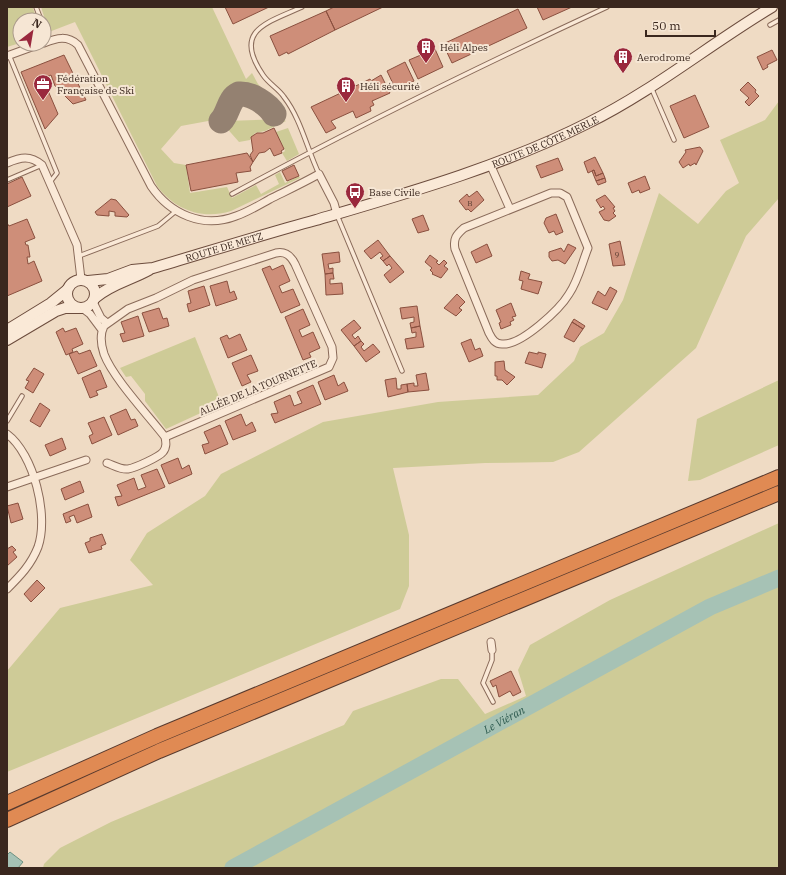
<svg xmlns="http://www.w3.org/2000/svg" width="786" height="875" font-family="'IBM Plex Serif',serif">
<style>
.green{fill:#cecb97}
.water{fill:#a6c2b5;stroke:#6c9181}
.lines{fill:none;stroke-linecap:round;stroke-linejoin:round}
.river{stroke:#a6c2b5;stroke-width:17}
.taxiway{stroke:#948171;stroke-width:25}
.building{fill:#ce8e79;stroke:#8a503f}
.service-casing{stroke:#8a6b5a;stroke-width:5.5}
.minor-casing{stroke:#8a6b5a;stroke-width:9}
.secondary-casing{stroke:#6c4c3d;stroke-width:12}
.motorway-casing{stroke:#583a2e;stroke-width:16}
.service{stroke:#fae9d7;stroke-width:3.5}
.minor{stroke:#fae9d7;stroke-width:7}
.secondary{stroke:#fae9d7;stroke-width:10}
.motorway{stroke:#e08a53;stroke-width:14}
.labels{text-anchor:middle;stroke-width:4;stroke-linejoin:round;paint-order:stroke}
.number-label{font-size:8px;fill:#5f4135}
.poi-label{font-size:10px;fill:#3a271e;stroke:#f6e6d4;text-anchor:start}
.street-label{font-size:10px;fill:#3a271e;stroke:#f6e6d4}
.water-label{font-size:11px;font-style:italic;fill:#2d5a4f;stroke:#f6e6d4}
</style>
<rect width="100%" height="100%" fill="#efdbc4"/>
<path class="green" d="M 7,7 L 33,8 L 37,20 L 20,20 L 20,43 L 7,47 Z
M 41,7 L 212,7 L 246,79 L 252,73 L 258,84 L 278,105 C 262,106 244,74 229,96 C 224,102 223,112 219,119 L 181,126 L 161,149 L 174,163 L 186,165 L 190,193 L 227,187 L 232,198 L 256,185 L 261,194 L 279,184 L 275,175 L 280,172 L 285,183 L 299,176 L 300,178 L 231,211 C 202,220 175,210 157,186 L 75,22 L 49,32 Z
M 779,101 L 779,198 L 746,236 L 696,348 L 579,452 L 553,462 L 485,463 L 393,468 L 409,535 L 409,586 L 400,609 L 7,772 L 7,671 L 60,608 L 153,585 L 130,560 L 147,533 L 205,496 L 221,474 L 323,422 L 438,402 L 538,395 L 574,361 L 580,347 L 604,333 L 623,300 L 659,193 L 698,224 L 726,191 L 739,183 L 720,140 L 765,120 Z
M 281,119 L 286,121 L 265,131 L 255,133 L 250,140 L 239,142 L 224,125 L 226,121 Z
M 288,128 L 299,154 L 287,161 L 282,153 L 285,151 L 276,132 Z
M 195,337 L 223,407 L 207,415 L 205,411 L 166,429 L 145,401 L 145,394 L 131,376 L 126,377 L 120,368 Z
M 779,380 L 779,445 L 700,480 L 688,481 L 697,419 Z
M 779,523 L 779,868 L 43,868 L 44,864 L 60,848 L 111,822 L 344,725 L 353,711 L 441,679 L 458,679 L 485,714 L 526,696 L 518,670 L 530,645 L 610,600 Z"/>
<path class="water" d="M 10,852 L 23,862 L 18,868 L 7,868 L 7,855 Z"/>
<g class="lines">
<path class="river" id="s1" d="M 233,868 L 710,607 L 779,578"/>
<path class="taxiway" d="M 221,121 C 229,113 228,99 239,94 C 251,93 268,104 274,114"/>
</g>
<path class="building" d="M 225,7 L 269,7 L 233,24 Z
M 334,7 L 383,7 L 335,30 L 326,11 Z
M 537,7 L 572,7 L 543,20 Z
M 518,9 L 527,28 L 452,63 L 443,44 Z
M 326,11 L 335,30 L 288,54 L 287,52 L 279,56 L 270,36 Z
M 435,49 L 443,67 L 418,79 L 409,60 Z
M 772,50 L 777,60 L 767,65 L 768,67 L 763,70 L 757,57 Z
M 64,55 L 86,100 L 73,104 L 55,86 L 51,75 L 43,79 L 58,114 L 45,129 L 21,72 Z
M 405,62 L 414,81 L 396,90 L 387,71 Z
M 381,75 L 390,93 L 372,101 L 374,105 L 370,107 L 371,111 L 356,118 L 353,111 L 331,121 L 336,128 L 326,133 L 311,107 L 362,83 L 370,79 L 371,81 Z
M 748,82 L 756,90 L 755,92 L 759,96 L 749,106 L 745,102 L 749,98 L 740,90 Z
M 695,95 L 709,127 L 684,138 L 670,106 Z
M 274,128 L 284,149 L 281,151 L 282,153 L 274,156 L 270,148 L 265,152 L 259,153 L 253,162 L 250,155 L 253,151 L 251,137 L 257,133 L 263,133 Z
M 700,147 L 703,151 L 696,165 L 695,163 L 690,166 L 689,164 L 683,168 L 679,162 L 686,152 L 685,150 Z
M 247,153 L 253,162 L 250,167 L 251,171 L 236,173 L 238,182 L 191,191 L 186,165 Z
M 595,157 L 603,173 L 596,176 L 594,170 L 588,173 L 584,162 Z
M 558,158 L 563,170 L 541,178 L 536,166 Z
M 294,165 L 299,176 L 287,181 L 282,171 Z
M 594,170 L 596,176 L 603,173 L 605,178 L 596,181 L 592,171 Z
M 645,176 L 650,189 L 640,193 L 639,190 L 632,193 L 628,183 Z
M 22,177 L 31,196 L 7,207 L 7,184 Z
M 605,178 L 606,182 L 598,185 L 596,181 Z
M 477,191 L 484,200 L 471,212 L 468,209 L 466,210 L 459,201 L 467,194 L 469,197 Z
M 605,195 L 615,207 L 613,208 L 615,211 L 613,213 L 616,216 L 609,221 L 604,220 L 599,212 L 605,209 L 603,206 L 601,208 L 596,200 Z
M 111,199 L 116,200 L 129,215 L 127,217 L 115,216 L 115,212 L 109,211 L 109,216 L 97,215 L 95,212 Z
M 556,214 L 563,232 L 556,235 L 554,231 L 549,233 L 544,223 L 546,218 Z
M 423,215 L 429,230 L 418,233 L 412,219 Z
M 27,219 L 35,238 L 25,242 L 26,245 L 28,245 L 30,257 L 27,257 L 28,264 L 34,261 L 42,281 L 7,296 L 7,223 L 9,226 Z
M 378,240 L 390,256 L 383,261 L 380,258 L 383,256 L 380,252 L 371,259 L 364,251 Z
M 620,241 L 625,265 L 613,266 L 609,244 Z
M 487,244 L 492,256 L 476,263 L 471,252 Z
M 568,244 L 576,248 L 565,264 L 558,260 L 552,261 L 549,257 L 549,252 L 561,248 L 564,252 Z
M 339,252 L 340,262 L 328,264 L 329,269 L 333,268 L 333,273 L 325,274 L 322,254 Z
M 430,255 L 438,261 L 436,262 L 439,265 L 444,260 L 447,263 L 444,266 L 448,269 L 441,278 L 432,274 L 433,273 L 430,270 L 432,268 L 425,262 Z
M 390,256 L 404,272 L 390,283 L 384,275 L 392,268 L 389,264 L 387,266 L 383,261 Z
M 283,265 L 290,281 L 279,286 L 282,293 L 293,289 L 300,305 L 281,313 L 262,269 L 270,266 L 272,270 Z
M 521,271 L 530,274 L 528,279 L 542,282 L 538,294 L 521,289 L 523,281 L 519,280 Z
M 333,273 L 334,279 L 330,279 L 330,284 L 342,283 L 343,294 L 326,295 L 325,274 Z
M 227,281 L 230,293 L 234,291 L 237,299 L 216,306 L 210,286 Z
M 204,286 L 210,305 L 189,312 L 187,304 L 191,303 L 188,291 Z
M 610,287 L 617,291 L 607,310 L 592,303 L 598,291 L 605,296 Z
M 457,294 L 465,302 L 459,308 L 462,310 L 456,316 L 444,308 Z
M 511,303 L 516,316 L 512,317 L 514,320 L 510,322 L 511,325 L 501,329 L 499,323 L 501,322 L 496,310 Z
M 417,306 L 420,326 L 411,328 L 410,323 L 414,322 L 414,317 L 402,319 L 400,308 Z
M 159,308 L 163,319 L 167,318 L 169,326 L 149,332 L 142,313 Z
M 303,309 L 310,325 L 299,330 L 302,337 L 313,332 L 320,348 L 309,353 L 311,357 L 303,360 L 285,317 Z
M 138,316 L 144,336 L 123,342 L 120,334 L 125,333 L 121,322 Z
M 574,319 L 585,326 L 583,329 L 572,322 Z
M 354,320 L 361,328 L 352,335 L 355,339 L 358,336 L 361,341 L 354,346 L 341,330 Z
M 572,322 L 583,329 L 574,342 L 564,337 Z
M 420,326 L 424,347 L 407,349 L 405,339 L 416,337 L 416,332 L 412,333 L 411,328 Z
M 63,328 L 65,332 L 76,328 L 83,344 L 72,349 L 73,352 L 66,355 L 56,332 Z
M 240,334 L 247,350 L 228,358 L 220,338 L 227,335 L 229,339 Z
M 471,339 L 475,350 L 480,348 L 483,356 L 469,362 L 461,343 Z
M 361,341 L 364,344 L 361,347 L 364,351 L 373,344 L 380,352 L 366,362 L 354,346 Z
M 90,350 L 97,366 L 78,374 L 69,354 L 77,351 L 79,354 Z
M 529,352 L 538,354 L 538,352 L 546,354 L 542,368 L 525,363 Z
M 251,355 L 258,371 L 247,375 L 251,382 L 242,386 L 232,363 Z
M 504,361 L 505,370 L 515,377 L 507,385 L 502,380 L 497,380 L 497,376 L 495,376 L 495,362 Z
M 34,368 L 44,374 L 33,393 L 25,388 L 29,381 L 26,380 Z
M 100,370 L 107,387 L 96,391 L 98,395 L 90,398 L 82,378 Z
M 426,373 L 429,390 L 408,392 L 407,384 L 414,383 L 414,386 L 418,386 L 416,375 Z
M 334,375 L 338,386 L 344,382 L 348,391 L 325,400 L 318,382 Z
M 396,378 L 397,389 L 401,389 L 401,385 L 407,384 L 408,392 L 388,397 L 385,380 Z
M 313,385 L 321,404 L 275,423 L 271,414 L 278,413 L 274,402 L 290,395 L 294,406 L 302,403 L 297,392 Z
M 40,403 L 50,410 L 40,427 L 30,421 Z
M 126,409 L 131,420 L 135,419 L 138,426 L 118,435 L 110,416 Z
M 241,414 L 246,426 L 252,422 L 256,431 L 233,440 L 225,421 Z
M 104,417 L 112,435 L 92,444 L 89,436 L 93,434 L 88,423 Z
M 220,425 L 228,444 L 205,454 L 202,445 L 209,443 L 204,432 Z
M 62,438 L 66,449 L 50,456 L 45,445 Z
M 178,458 L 182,469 L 189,465 L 192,474 L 169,484 L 161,465 Z
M 157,469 L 165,487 L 118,506 L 115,497 L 122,496 L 117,485 L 134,478 L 138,490 L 146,487 L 141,475 Z
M 80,481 L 84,492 L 65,500 L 61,489 Z
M 18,503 L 23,519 L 11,523 L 7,506 Z
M 88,504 L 92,517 L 77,523 L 74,515 L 69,517 L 71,521 L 66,523 L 63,514 Z
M 102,534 L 106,544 L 101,546 L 102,549 L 89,553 L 85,543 L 90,541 L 90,538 Z
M 12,546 L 16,550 L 13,552 L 17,557 L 7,566 L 7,549 Z
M 37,580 L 45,588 L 31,602 L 24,594 Z
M 511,671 L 521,692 L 513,696 L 510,691 L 499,697 L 496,685 L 493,687 L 490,681 Z"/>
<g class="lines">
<g class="service-casing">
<path id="service" d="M 36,7 L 41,20
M 302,7 C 267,23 232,30 263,75 C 269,84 279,89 284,97 C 301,119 307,149 319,174
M 770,25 L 779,20
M 44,28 L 49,41
M 9,55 L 57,173 L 50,182
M 651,87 L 674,140
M 7,180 L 42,165
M 232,194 C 355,127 480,66 607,7
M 337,215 L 402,371
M 79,256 L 158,226 L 176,211
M 7,421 L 22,396
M 492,650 L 492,660 L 483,683 L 493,702"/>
</g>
<g class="minor-casing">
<path id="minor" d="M 44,43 C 57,38 67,35 78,45 L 151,186 C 170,214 203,229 236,216 C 248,212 259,205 270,199 C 286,191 303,183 319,174 L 334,203 L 337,214
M 7,56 L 40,44
M 7,163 C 21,157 30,155 42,165 L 77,245 L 81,279
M 490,164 L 510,209
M 551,193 L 560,193 L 567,197 L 588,248 C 582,263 578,281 569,294 C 560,309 521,346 502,344 C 495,344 492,339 489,333 L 455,249 C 453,239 456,235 464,228 Z
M 93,302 L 101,318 L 107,323
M 82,308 L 90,314 L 102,330
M 7,434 C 34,454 49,516 38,547 C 31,565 20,576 7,589
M 107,463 C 113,465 121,470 128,469 C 135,468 159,457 163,452 C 167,447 166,442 165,437 C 148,415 113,378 104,354 C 101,345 100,334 104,326 L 128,309 L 156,298 L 193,280 L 276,253 C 286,251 291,256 295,264 L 332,347 L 333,358 L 329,367 L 165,437
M 7,487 L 86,460
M 491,642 L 492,650"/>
</g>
<g class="secondary-casing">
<g id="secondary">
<circle cx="81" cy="294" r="14"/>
<path id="s2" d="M 88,281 L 108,279 L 132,270 L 153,268 C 207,252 261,235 316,220 C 408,193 503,166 588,123 C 653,91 710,44 772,7"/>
<path d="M 95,298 C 111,284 131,280 149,270"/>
<path d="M 7,330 L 51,303 L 67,290"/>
<path d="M 7,340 L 56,311 L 65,308 L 79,308"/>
</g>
</g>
<g class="motorway-casing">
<path id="motorway" d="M 7,803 L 157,736 L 779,477
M 7,820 L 159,751 L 779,493"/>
</g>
<use href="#service" class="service"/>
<use href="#minor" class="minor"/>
<use href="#secondary" class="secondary"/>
<use href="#motorway" class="motorway"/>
</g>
<defs>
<g id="building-pin" transform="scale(1)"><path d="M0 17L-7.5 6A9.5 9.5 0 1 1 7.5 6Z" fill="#9a283d" stroke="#f6e6d4"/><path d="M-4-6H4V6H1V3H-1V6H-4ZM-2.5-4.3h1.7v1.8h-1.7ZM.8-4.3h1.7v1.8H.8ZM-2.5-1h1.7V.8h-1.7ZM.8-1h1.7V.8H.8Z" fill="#fff"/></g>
<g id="office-pin" transform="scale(1)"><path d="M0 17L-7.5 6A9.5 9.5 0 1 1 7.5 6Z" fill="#9a283d" stroke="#f6e6d4"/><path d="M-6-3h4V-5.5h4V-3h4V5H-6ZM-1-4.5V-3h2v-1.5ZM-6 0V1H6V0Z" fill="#fff"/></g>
<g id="bus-pin" transform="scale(1)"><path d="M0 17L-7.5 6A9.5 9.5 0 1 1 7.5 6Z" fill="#9a283d" stroke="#f6e6d4"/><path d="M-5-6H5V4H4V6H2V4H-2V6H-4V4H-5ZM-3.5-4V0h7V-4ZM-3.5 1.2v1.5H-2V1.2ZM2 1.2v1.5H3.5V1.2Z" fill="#fff"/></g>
</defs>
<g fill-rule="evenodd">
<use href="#building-pin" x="426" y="47"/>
<use href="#building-pin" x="623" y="57"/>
<use href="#office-pin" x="43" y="84"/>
<use href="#building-pin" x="346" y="86"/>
<use href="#bus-pin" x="355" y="192"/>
</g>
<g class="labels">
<g class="number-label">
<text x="470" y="206">B</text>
<text x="617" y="257">9</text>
</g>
<g class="poi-label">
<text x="440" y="51">Héli Alpes</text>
<text x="637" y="61">Aerodrome</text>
<text x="57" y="82">Fédération<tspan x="57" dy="12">Française de Ski</tspan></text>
<text x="360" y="90">Héli sécurité</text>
<text x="369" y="196">Base Civile</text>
</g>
<g class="street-label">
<text dy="4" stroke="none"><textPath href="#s2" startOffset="479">ROUTE DE CÔTE MERLE</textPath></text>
<text dy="4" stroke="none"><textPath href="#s2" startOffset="141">ROUTE DE METZ</textPath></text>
<text transform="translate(258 387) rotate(-23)" y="4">ALLÉE DE LA TOURNETTE</text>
</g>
<g class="water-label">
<text dy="4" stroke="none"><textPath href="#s1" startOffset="309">Le Viéran</textPath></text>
</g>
</g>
<rect width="786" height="875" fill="none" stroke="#3a271e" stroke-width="16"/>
<g transform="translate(32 32) rotate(31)"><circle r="19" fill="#f6e6d4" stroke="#ab9a8b"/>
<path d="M0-3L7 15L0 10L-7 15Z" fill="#9a283d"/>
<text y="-6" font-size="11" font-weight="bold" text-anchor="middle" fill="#3a271e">N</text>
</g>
<path d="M646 30v6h69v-6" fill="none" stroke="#3a271e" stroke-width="2"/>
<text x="652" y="30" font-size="12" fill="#3a271e" stroke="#f6e6d4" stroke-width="3" paint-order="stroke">50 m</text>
</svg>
